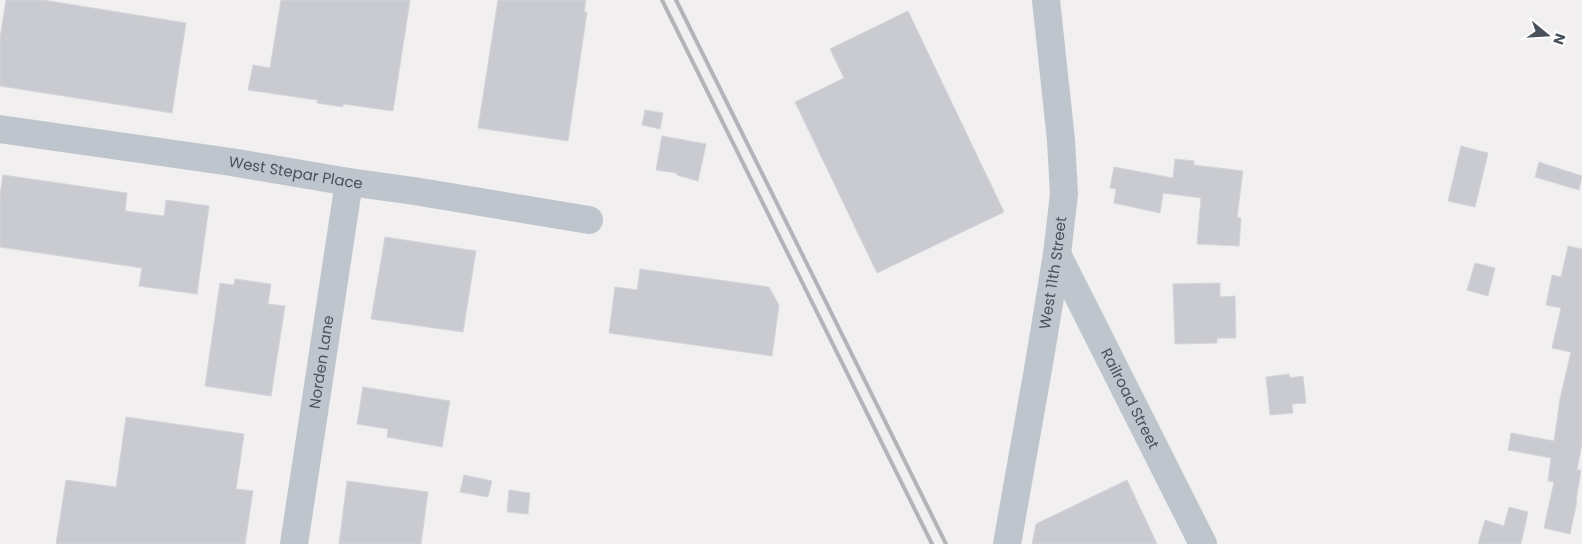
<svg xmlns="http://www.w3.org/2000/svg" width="1582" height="544" font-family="Poppins,sans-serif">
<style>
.building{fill:#c9cbd1;stroke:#d4d5da}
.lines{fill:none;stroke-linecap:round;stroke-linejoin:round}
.minor{stroke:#bfc5cd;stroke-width:28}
.rail{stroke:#b2b4b9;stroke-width:4}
.labels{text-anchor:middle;stroke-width:4.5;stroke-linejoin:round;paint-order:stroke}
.street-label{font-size:15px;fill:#49515b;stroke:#fff}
</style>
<rect width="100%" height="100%" fill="#f1efef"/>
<path class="building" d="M 6,0 L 43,0 L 186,23 L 172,113 L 0,86 L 0,38 Z
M 281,0 L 410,0 L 393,111 L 343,104 L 343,107 L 317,103 L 317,100 L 248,90 L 253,65 L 270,68 Z
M 498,0 L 586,0 L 584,12 L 587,12 L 568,141 L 478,128 Z
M 908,11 L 1004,212 L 877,273 L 795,102 L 844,78 L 830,49 Z
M 645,110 L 663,113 L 660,129 L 642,125 Z
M 662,136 L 706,144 L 698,181 L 677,175 L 677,173 L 656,170 Z
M 1461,146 L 1488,153 L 1475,207 L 1448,201 Z
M 1175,159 L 1194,161 L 1194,165 L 1243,171 L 1237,217 L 1241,218 L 1239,246 L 1197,244 L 1201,198 L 1163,193 L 1160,213 L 1114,203 L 1116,189 L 1110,188 L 1114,167 L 1173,178 Z
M 1539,162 L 1582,176 L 1579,190 L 1535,177 Z
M 3,175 L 127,193 L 125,211 L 164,216 L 166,200 L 209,206 L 197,294 L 139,286 L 142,268 L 0,247 L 0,195 Z
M 385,237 L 476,251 L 463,332 L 371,319 Z
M 1568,246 L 1582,249 L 1582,443 L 1577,470 L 1581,470 L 1576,501 L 1577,501 L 1570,534 L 1544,528 L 1554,482 L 1548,481 L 1551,458 L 1508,450 L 1511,433 L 1554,441 L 1560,399 L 1571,352 L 1552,348 L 1561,308 L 1546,305 L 1552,275 L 1561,277 Z
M 1475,263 L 1495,268 L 1488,296 L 1467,290 Z
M 640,269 L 769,287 L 779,305 L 772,356 L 609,333 L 615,287 L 637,290 Z
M 235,279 L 271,284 L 268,304 L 285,306 L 271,396 L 205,386 L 220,283 L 234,285 Z
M 1220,283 L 1220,297 L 1235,296 L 1236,338 L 1217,338 L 1217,343 L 1175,344 L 1173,284 Z
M 1289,374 L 1290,378 L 1303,376 L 1306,403 L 1292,404 L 1293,413 L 1270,415 L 1266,377 Z
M 363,387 L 450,401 L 442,447 L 387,437 L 388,429 L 357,424 Z
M 126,417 L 244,434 L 236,489 L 253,491 L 245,544 L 56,544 L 66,480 L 116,487 Z
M 464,475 L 492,481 L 488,497 L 460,492 Z
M 1127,480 L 1157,544 L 1032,544 L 1036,524 Z
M 347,481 L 428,492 L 421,544 L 339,544 Z
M 509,490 L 530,493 L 528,514 L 507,512 Z
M 1509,507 L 1528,512 L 1521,544 L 1478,544 L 1485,520 L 1504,526 Z"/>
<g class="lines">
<g class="minor">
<path id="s1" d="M 0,129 L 231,162 L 349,182 L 414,191 L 589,220"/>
<path id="s2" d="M 1057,254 L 1203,544"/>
<path id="s3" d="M 294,544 L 349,182"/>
<path id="s4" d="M 1007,544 L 1040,358 L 1057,254 L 1064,194 L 1061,140 L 1046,0"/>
</g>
<path class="rail" d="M 662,0 L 932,544
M 676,0 L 946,544"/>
</g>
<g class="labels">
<g class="street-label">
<text dy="5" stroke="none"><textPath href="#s1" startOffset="299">West Stepar Place</textPath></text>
<text dy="5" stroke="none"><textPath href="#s4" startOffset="275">West 11th Street</textPath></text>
<text dy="5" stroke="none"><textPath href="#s3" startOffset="184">Norden Lane</textPath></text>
<text dy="5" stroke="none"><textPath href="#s2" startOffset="162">Railroad Street</textPath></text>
</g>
</g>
<g transform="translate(1547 35) rotate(108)" stroke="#ffffff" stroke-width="4" paint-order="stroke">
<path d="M0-4L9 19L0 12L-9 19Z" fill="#49515b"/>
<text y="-8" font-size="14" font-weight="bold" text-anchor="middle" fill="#49515b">N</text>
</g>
</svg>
